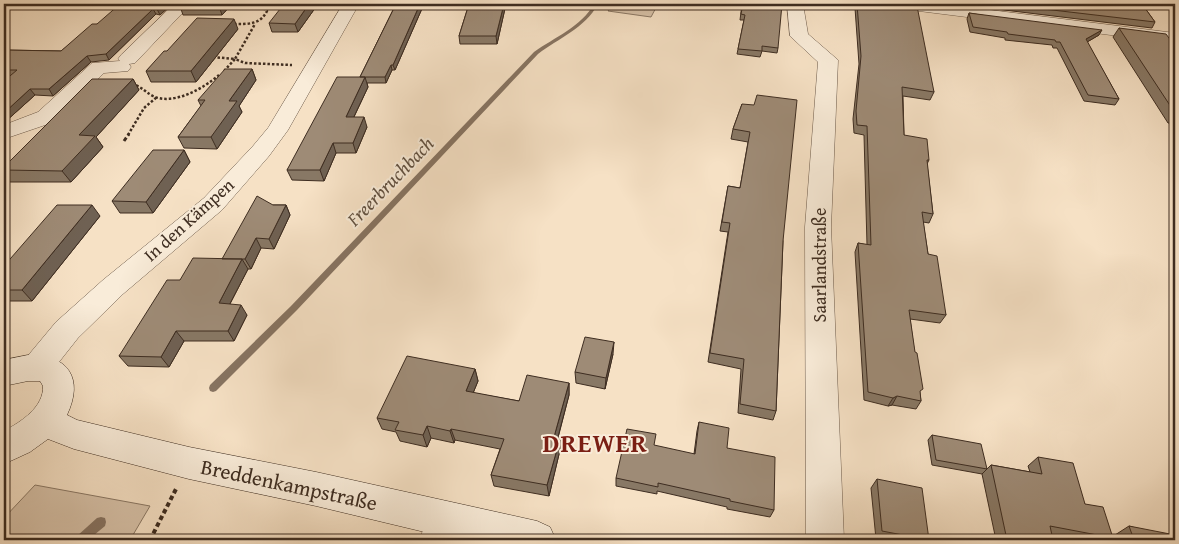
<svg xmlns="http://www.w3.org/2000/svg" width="1179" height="544" font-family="'Gentium Book Plus',serif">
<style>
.green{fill:#d7c2a9;stroke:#8a7865}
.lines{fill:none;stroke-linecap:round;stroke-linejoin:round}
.stream{fill:#877462;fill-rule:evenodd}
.street-casing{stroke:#6c5a4a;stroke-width:1}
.secondary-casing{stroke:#3e2d21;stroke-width:1}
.path-far2{stroke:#3e2d21;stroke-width:2.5;stroke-dasharray:2.5 2;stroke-linecap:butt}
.path-far1{stroke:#3e2d21;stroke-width:3;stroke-dasharray:4 2.5;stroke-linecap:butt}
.path{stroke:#3e2d21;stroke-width:4;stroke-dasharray:4.5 3;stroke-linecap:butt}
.street{fill:#f9ecd9;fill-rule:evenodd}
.secondary{fill:#f9ecd9;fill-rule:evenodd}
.wall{fill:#887865;stroke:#3e2d21}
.shaded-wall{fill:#6f6153;stroke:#3e2d21}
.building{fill:#9e8b76;stroke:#3e2d21}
.labels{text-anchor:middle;stroke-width:4;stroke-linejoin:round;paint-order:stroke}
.street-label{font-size:18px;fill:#3e2d21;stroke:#f9ecd9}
.water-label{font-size:19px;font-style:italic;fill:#625141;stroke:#f9ecd9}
.near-street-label{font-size:21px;fill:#3e2d21;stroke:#f9ecd9}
.near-district-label{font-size:26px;font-weight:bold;letter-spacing:1px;fill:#7a1f14;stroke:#f9ecd9}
</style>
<rect width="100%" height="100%" fill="#f6e1c5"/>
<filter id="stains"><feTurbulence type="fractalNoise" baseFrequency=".004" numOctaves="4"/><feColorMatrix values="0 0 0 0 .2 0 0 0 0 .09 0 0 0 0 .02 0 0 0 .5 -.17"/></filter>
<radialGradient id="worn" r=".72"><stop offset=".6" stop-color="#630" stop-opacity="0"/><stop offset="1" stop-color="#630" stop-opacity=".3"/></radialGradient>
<path class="green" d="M 613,4 L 658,4 L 651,17 L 608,11 Z
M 35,485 L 150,506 L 130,540 L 4,540 L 4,518 Z"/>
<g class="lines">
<path class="stream" d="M 594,4 L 598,4 C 585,28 559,38 538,54 L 297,310 L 216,391 L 213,392 L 210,391 L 209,388 L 210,385 L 291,306 L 534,52 C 555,37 581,27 594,4 Z
M 101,517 L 105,518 L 106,522 L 105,526 L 88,540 L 76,540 L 77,536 L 97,518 Z"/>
<g class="street-casing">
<path id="street" d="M 174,4 L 191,4 L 135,63 L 129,64 L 131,67 L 128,71 L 104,73 L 54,122 L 4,139 L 4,125 L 38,112 L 92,63 L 120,61 L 118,59 L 121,55 Z
M 343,4 L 359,4 L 288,130 L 269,156 L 222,210 L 123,294 L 78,338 L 48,376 L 37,380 L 26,376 L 21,367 L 26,358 L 56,322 L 103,280 L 204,198 L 253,146 L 268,128 Z
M 787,4 L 803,4 L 808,34 L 838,60 L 831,227 L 844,540 L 806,540 L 805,227 L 818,62 L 790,36 Z
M 895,4 L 942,4 L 1175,33 L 1175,43 L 903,9 L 897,8 Z
M 446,502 L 459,507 L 465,520 L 457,540 L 419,540 L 433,507 Z"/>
</g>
<g class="secondary-casing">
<path id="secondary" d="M 28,355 C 69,354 84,379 67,415 L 77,420 L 189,447 L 316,472 L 537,521 L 550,527 L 556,540 L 458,540 L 316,506 L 189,479 L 74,449 L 48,439 L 30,452 L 4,464 L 4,431 C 21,422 44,407 43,386 L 40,381 L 28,381 L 4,386 L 4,360 Z"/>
</g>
<path class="path-far2" d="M 234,24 C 248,24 260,25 267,11 L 258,4
M 213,57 L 235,59 L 255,24
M 224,71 L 235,59 L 245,63 L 292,65
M 132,84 C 141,86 145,92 153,96 C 173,106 204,88 219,75
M 128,135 L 144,108 L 157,97"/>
<path class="path-far1" d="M 124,141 L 129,134"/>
<path class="path" d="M 150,540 L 176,489"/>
<use href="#street" class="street"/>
<use href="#secondary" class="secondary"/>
</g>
<path class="wall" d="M 172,4 L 160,15 L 156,14 L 109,60 L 91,62 L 53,96 L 35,95 L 5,122 L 4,122 L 4,81 L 10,76 L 4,76 L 4,50 L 61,51 L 97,24 Z
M 232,4 L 222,15 L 183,15 L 181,9 Z
M 318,4 L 298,32 L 272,32 L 269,23 Z
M 396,4 L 424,4 L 395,70 L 392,70 L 386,83 L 367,83 L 368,87 L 354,117 L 367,127 L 356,153 L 336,153 L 324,181 L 292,180 L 287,170 L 360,77 Z
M 469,4 L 506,4 L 497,44 L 460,44 L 459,36 Z
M 742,4 L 778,48 L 777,53 L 762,51 L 760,57 L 737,54 L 744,20 L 740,20 Z
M 856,4 L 893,4 L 934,92 L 930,100 L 903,96 L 904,135 L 929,160 L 927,164 L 933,214 L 929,223 L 923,222 L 928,254 L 946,315 L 940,323 L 910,319 L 921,401 L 916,409 L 892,405 L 888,406 L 864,400 L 855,252 L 858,243 L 867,245 L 864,135 L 854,133 L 853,119 L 859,64 L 855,8 Z
M 963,4 L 1142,4 L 1155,22 L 1152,28 L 963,5 Z
M 969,13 L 1099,35 L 1087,42 L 1119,99 L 1115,105 L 1084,101 L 1057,48 L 1053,48 L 1052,45 L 1005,40 L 1005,38 L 970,32 L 967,19 Z
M 1119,28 L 1175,46 L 1175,124 L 1168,123 L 1113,37 Z
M 238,29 L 196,82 L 151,82 L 146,71 L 167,51 Z
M 252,69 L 256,80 L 239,106 L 242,112 L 217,149 L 184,148 L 178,137 L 201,106 L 198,100 Z
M 133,79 L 139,90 L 96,137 L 103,147 L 71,182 L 10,182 L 4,174 L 4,167 Z
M 742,104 L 783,241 L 776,411 L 773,420 L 738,413 L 741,369 L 708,362 L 728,232 L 720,231 L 728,186 L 740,188 L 748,142 L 731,139 L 733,129 Z
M 184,150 L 190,162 L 153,213 L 120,213 L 112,201 Z
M 273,205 L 286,205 L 290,215 L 274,249 L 261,248 L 251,269 L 248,269 L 230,304 L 247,315 L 234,341 L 184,341 L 169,367 L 128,366 L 119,356 L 180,280 L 222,259 Z
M 100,216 L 32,301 L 4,301 L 4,266 Z
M 613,354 L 605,389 L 576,383 L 575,372 Z
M 475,369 L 478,381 L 473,393 L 519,401 L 569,383 L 569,395 L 558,438 L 560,439 L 560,450 L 549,496 L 494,486 L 491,475 L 500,449 L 455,440 L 454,443 L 431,438 L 427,447 L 400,441 L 396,432 L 382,429 L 377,418 Z
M 699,422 L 727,448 L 774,510 L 770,517 L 727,509 L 727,507 L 657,491 L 657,494 L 616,486 L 616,478 L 694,454 L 697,431 Z
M 932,435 L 987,469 L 982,474 L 932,465 L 928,440 Z
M 1038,457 L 1085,504 L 1113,538 L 1109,540 L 1071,540 L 1052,537 L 1053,540 L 996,540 L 982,474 L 991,465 L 1030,472 L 1028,466 Z
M 1175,473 L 1175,483 L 1172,475 Z
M 877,479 L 929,540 L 883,540 L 876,539 L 871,488 Z
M 1129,526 L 1175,540 L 1117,540 L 1115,535 Z"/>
<path class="shaded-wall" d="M 163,4 L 172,4 L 160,15 L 157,9 Z
M 225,4 L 232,4 L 222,15 L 220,9 Z
M 309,4 L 318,4 L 298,32 L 295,24 Z
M 420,4 L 424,4 L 395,70 L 393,65 Z
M 504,4 L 506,4 L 497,44 L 496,36 Z
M 153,9 L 156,14 L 109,60 L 106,54 Z
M 234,19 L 238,29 L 196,82 L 191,71 Z
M 1102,30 L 1099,35 L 1082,45 L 1086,39 Z
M 87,56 L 91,62 L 53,96 L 49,89 Z
M 391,65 L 392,70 L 386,83 L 385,77 Z
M 252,69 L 256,80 L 239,106 L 242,112 L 217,149 L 211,137 L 229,101 Z
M 365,77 L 368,87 L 349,127 L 346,117 Z
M 133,79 L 139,90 L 96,137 L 103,147 L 71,182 L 62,171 L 79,135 Z
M 30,89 L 35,95 L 5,122 L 4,120 L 4,113 Z
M 364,117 L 367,127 L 356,153 L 353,143 Z
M 333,143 L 336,153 L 324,181 L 320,170 Z
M 184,150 L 190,162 L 153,213 L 146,202 Z
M 92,205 L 100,216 L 32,301 L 22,290 Z
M 286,205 L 290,215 L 274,249 L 269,239 Z
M 256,238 L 261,248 L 251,269 L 245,259 Z
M 242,259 L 248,269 L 225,313 L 219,303 Z
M 241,305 L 247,315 L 234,341 L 228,331 Z
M 176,331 L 184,341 L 169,367 L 161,357 Z
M 614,342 L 613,354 L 605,389 L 606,378 Z
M 475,369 L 478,381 L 469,403 L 466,391 Z
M 569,383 L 569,395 L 555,448 L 554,437 Z
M 897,396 L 892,405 L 888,406 L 893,398 Z
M 427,426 L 431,438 L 427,447 L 423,435 Z
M 451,429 L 455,440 L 454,443 L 450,431 Z
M 560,439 L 560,450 L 549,496 L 547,485 Z"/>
<path class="building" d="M 120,4 L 163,4 L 157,9 L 153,9 L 106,54 L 87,56 L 49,89 L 30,89 L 4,113 L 4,81 L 17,70 L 4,70 L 4,50 L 61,51 L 92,24 L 97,24 Z
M 186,4 L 225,4 L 220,9 L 181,9 Z
M 284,4 L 309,4 L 295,24 L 269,23 Z
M 396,4 L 420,4 L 393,65 L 391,65 L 385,77 L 360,77 Z
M 469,4 L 504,4 L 496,36 L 459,36 Z
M 743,4 L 782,4 L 778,48 L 762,46 L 762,51 L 738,49 L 745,15 L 741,14 Z
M 857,4 L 893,4 L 917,6 L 934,92 L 902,87 L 904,135 L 927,139 L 929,160 L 927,160 L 933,214 L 922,212 L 928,254 L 937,256 L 946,315 L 909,310 L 915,352 L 917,353 L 923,389 L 920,391 L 921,401 L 897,396 L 893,398 L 868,392 L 858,243 L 871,245 L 867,126 L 857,125 L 856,111 L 861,56 Z
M 1001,4 L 1142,4 L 1155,22 Z
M 969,13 L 1102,30 L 1086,39 L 1119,99 L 1088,95 L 1060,42 L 1056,42 L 1055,40 L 1008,34 L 1007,32 L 973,27 Z
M 197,18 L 234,19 L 191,71 L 146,71 L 164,51 L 167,51 Z
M 1119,28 L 1166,34 L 1175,46 L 1175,113 Z
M 225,69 L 252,69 L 229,101 L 237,101 L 211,137 L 178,137 L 205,100 L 198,100 Z
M 337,77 L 365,77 L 346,117 L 364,117 L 353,143 L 333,143 L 320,170 L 287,170 Z
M 92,79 L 133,79 L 79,135 L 95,136 L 62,171 L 4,170 L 4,167 Z
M 757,95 L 797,100 L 783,241 L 776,411 L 740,404 L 744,359 L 710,353 L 730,223 L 722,222 L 728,186 L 740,188 L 750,132 L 733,129 L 742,104 L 754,105 Z
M 153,150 L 184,150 L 146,202 L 112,201 Z
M 257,196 L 273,205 L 286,205 L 269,239 L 256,238 L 245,259 L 222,259 Z
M 57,205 L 92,205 L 22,290 L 4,290 L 4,266 Z
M 193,258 L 242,259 L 219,303 L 241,305 L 228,331 L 176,331 L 161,357 L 119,356 L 167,280 L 180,280 Z
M 585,337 L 614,342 L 606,378 L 575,372 Z
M 407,356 L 475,369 L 466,391 L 519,401 L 527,375 L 569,383 L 554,437 L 560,439 L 547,485 L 491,475 L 504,439 L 451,429 L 450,431 L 427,426 L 423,435 L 395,430 L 399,422 L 377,418 Z
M 699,422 L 729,428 L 727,448 L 775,457 L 774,510 L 730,501 L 730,499 L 658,483 L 658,487 L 616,478 L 627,429 L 656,434 L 654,445 L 695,454 Z
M 932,435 L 981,444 L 987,469 L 936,460 Z
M 1038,457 L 1073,463 L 1085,504 L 1103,507 L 1113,538 L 1050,526 L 1053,540 L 1007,540 L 991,465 L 1042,474 Z
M 877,479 L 922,488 L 929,540 L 882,531 Z
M 1129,526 L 1175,535 L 1175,540 L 1134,540 Z"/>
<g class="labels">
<g class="street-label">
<text transform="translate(189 220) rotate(-42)" y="6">In den Kämpen</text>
<text transform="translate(820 265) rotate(-90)" y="6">Saarlandstraße</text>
</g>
<g class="water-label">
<text transform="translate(390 181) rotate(-46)" y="7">Freerbruchbach</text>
</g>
<g class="near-street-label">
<text transform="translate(289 485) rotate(12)" y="7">Breddenkampstraße</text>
</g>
<g class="near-district-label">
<text x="595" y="452">DREWER</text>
</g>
</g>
<rect width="1179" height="544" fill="none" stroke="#f6e1c5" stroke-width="20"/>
<rect x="5" y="5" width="1169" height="534" fill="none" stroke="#3e2d21" stroke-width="2.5"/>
<rect x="10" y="10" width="1159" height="524" fill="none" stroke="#3e2d21"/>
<rect width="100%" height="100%" filter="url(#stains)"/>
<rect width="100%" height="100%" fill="url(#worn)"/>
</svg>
